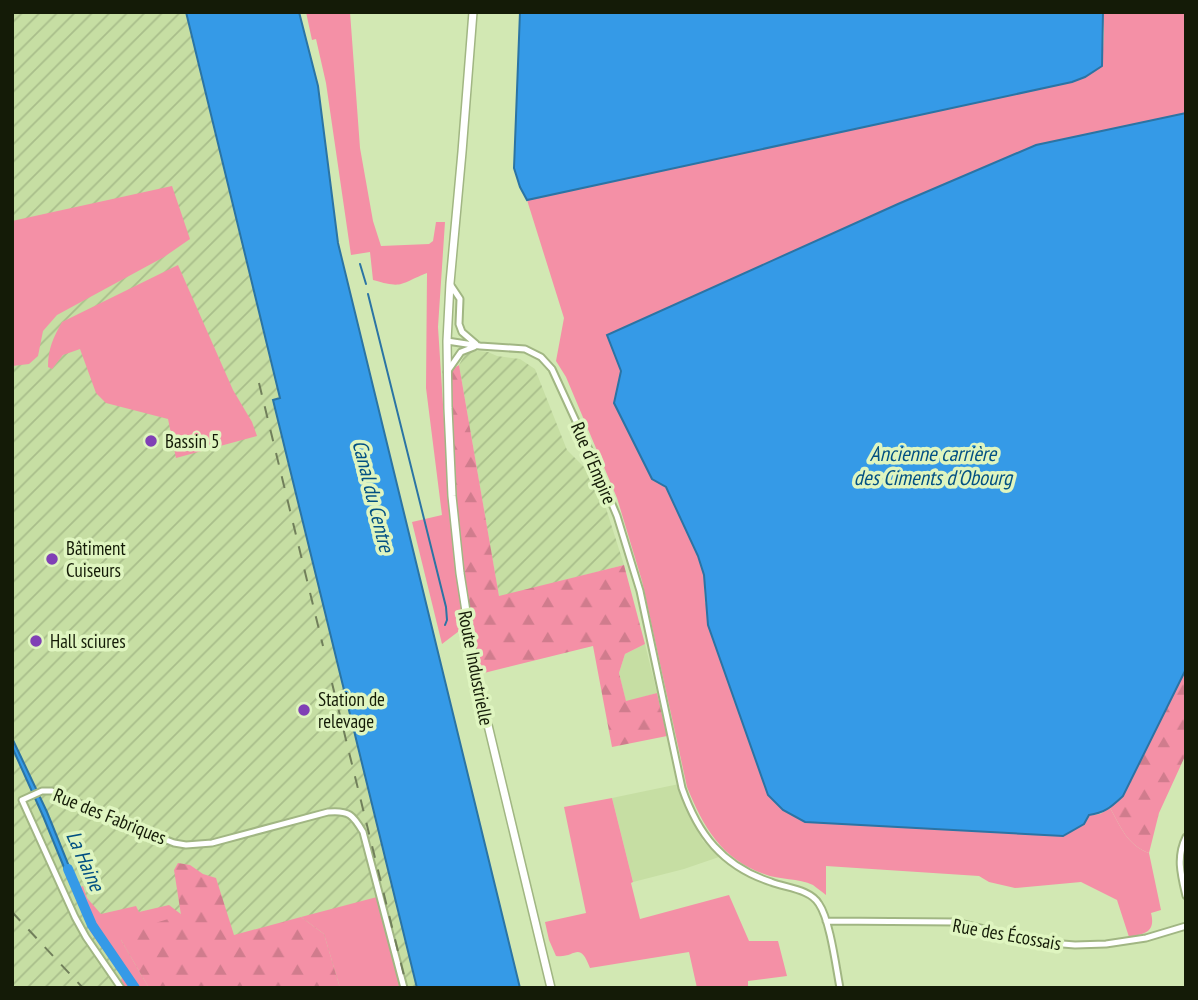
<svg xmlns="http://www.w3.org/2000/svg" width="1198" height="1000" font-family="'PT Sans Narrow',sans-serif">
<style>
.built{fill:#c6dea3}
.industrial{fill:url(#industrial-furrows)}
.grass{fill:#f490a6}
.forest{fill:url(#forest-firs)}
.water{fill:#359ae7;stroke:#2b74a4;stroke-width:2}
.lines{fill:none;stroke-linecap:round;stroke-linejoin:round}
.stream{stroke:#2b74a4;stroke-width:2}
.river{stroke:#359ae7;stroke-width:10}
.minor-casing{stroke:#a1b683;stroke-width:9}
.secondary-casing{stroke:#a1b683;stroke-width:10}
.minor{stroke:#fff;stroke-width:5}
.secondary{stroke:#fff;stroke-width:7}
.rail{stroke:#717f5b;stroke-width:2;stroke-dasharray:12 12;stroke-linecap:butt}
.poi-dot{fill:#8040b5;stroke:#dff5c0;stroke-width:2.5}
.labels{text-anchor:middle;stroke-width:7;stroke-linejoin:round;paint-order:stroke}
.poi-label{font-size:19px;fill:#141b07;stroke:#dff5c0;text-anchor:start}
.street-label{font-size:19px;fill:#141b07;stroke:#dff5c0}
.water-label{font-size:21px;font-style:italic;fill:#025082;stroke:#dff5c0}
</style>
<defs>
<pattern id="industrial-furrows" width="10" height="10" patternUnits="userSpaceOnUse" patternTransform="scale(1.75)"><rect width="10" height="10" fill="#c6dea3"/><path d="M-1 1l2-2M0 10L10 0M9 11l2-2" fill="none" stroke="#a9be8b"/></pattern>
<pattern id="forest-firs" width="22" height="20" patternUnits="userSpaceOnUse" patternTransform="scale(1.75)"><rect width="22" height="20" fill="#f490a6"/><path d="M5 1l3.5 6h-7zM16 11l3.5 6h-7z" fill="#d07c8d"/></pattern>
</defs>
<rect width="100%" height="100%" fill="#d2e8b3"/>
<path class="built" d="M 645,644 L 657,693 L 626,702 L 619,673 L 625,654 Z
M 679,784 L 683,799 L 692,821 L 703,841 L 719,857 L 684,869 L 633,882 L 612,798 Z"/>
<path class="industrial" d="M 12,12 L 186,12 L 280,398 L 273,400 L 417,988 L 12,988 Z
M 478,351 L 488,352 L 497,356 L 520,359 L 535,369 L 567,450 L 597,480 L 624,565 L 499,597 L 459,365 L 464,356 L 470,352 Z"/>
<path class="grass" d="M 306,12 L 350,12 L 360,148 L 373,221 L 381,246 L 429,244 L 433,241 L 436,222 L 445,222 L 438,327 L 450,513 L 454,512 L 467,625 L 442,644 L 412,522 L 442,515 L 426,388 L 427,273 C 399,284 404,289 373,280 L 370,252 L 351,255 L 326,83 L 316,39 L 312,40 Z
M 1103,12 L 1186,12 L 1186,113 L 1036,145 L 898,204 L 607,335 L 621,371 L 614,404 L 666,487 L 698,556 L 704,575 L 705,603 L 1063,836 L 1084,824 L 1088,815 L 1100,814 L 1110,808 C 1121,827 1127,845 1149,853 L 1161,910 L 1151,913 C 1156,933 1144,934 1129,937 L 1117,900 L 1081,882 L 1015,888 L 989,882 L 979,876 L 826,866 L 826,895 C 822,892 817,888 813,885 C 799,878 779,880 764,874 C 721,859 703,826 687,787 L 642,581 L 617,498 L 566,377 L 556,361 L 564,318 L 527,200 L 1072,82 L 1102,66 L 1104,33 Z
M 172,186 L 190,239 L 164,257 L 57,315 L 43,331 L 38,356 L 29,364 L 12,366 L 12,221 Z
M 178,265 L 233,390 L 252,422 L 257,436 L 176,458 L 168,419 L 106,403 L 96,393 L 80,349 L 63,355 L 52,369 L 48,367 C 48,349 53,338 62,322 Z
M 612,798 L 633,882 L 631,883 L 640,919 L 729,895 L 749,941 L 778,941 L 787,976 L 748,981 L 748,988 L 697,988 L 689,952 L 590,968 C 579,939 575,959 556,956 L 549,940 L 545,922 L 586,913 L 564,807 Z
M 83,886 L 87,898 L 101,914 L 136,906 L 139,912 L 169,905 L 182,915 L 121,940 L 149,988 L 120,988 L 122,977 L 90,931 L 72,890 Z
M 377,897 L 400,988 L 340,988 L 324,934 L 301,917 Z"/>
<path class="forest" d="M 459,365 L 499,596 L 624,565 L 645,644 L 625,654 L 619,673 L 626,701 L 657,693 L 667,736 L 612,747 L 593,646 L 476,675 L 460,573 L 447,372 Z
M 1186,669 L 1186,754 L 1159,813 L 1149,853 C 1127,845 1121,827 1110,808 L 1123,795 Z
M 178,863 L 190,865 L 203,874 L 216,878 L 234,935 L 301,917 L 324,934 L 340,988 L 149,988 L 121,940 L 123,933 L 181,915 L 174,870 Z"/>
<path class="water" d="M 186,12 L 299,12 L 318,86 L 338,243 L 520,988 L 417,988 L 273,400 L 280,398 Z
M 520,12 L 1103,12 L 1102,66 L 1085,77 L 1072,82 L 527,200 L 520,187 L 514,168 Z
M 1186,113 L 1186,669 L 1123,796 C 1111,807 1105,813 1089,815 L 1084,824 L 1063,836 L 805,822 L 783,810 L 768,795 L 708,625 L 704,575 L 698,556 L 666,487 L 652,479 L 614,403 L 621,371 L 607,335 L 898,204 L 1036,145 Z
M 12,738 L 47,812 L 75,881 L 70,882 L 43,816 L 12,747 Z"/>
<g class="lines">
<path class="stream" d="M 360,264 L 366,284
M 368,294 L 446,607 L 447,620 L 445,625"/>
<path class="river" d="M 68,869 L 92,925 L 135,988"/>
<g class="minor-casing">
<path id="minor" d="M 450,284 L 460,299 L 459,324 L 462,332 L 476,344
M 447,341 L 480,346 L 525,349 L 541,357 L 552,369 L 591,454 L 617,516 L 640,591 L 682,788 C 698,834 722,866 771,882 C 786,888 810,889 819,904 C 830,920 836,967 840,988
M 447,372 L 461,352 L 474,347
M 1186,837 C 1176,857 1181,875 1186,896
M 826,921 L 956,922 L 1038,942 L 1075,945 L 1106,944 L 1146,938 L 1186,926
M 121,988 L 86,937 L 75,917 L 22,800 L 42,791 L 52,791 L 146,832 L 174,843 L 186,845 L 212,843 L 328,812 C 349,810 353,815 363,832 L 404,988"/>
</g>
<g class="secondary-casing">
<path id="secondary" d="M 473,12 L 462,152 L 450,283 L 447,341 L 448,408 L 452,496 L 460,573 L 476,675 L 551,988"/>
</g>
<use href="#minor" class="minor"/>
<use href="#secondary" class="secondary"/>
<path class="rail" d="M 259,383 L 323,646
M 332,683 L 407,988
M 12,912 L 83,988"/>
</g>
<g class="poi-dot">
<circle cx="151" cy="441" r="7"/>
<circle cx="52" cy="559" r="7"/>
<circle cx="36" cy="641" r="7"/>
<circle cx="304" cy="710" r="7"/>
</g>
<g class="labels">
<g class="poi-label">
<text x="165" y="448">Bassin 5</text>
<text x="66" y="555">Bâtiment<tspan x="66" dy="22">Cuiseurs</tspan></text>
<text x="50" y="648">Hall sciures</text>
<text x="318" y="706">Station de<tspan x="318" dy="22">relevage</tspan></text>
</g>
<g class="street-label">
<text transform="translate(594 463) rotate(67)" y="7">Rue d'Empire</text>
<text transform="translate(476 668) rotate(79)" y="7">Route Industrielle</text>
<text transform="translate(110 816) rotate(22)" y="7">Rue des Fabriques</text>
<text transform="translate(1007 934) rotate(10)" y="7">Rue des Écossais</text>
</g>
<g class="water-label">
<text x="933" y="461">Ancienne carrière<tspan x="933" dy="24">des Ciments d'Obourg</tspan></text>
<text transform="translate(373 496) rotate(76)" y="7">Canal du Centre</text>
<text transform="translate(85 861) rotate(66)" y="7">La Haine</text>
</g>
</g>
<rect width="1198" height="1000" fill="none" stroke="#141b07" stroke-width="28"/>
</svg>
